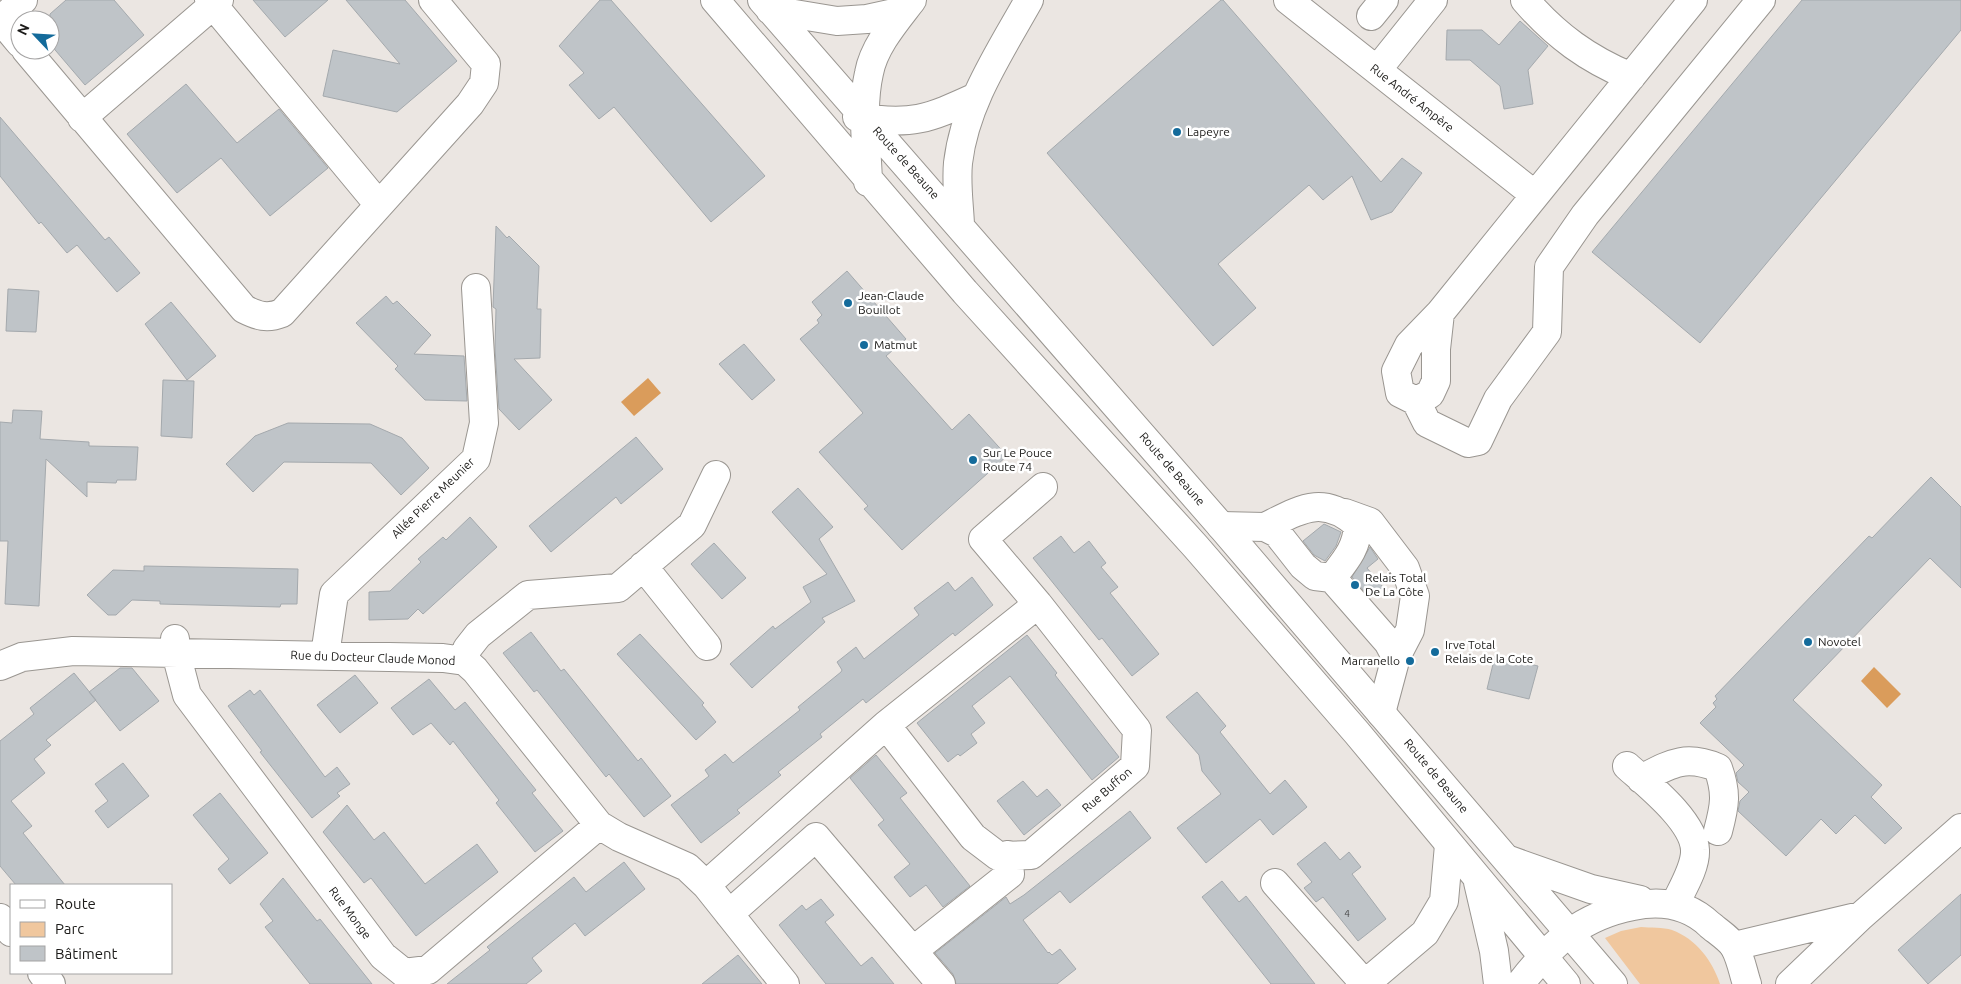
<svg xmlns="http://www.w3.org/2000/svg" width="1961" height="984" font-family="Ubuntu,sans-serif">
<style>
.green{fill:#f0c79e}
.water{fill:#da9c5b}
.building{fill:#bfc4c8;stroke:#a4a9ad}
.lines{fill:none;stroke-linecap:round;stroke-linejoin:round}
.minor-casing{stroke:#9a9691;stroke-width:30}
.major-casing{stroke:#9a9691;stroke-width:30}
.minor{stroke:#fff;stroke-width:28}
.major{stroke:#fff;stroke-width:28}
.poi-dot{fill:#146b9b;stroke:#fff;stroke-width:2}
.labels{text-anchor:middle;stroke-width:5;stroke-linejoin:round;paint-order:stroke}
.number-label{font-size:10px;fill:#444}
.street-label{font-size:12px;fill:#1b1a18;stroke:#fff}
.poi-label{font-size:12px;fill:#1b1a18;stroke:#fff;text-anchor:start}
</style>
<rect width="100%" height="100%" fill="#ebe6e2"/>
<path class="green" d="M 1641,927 C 1650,928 1663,927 1672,930 C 1696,939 1712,960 1720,984 L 1640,984 L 1605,938 L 1621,931 Z"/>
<path class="water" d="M 648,378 L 661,393 L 634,416 L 621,402 Z
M 1874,667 L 1901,694 L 1887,708 L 1861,681 Z"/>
<path class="building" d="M 66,0 L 114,0 L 144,35 L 85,85 L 50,44 L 50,14 Z
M 253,0 L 328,0 L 285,37 Z
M 346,0 L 405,0 L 457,61 L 397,112 L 323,96 L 333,50 L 400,64 Z
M 600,0 L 611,0 L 765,176 L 711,222 L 614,107 L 599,119 L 569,85 L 584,73 L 559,46 Z
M 1221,0 L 1223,0 L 1381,182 L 1402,158 L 1422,173 L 1392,212 L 1371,220 L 1352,176 L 1323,200 L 1309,185 L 1218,264 L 1256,308 L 1213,346 L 1047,153 Z
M 1802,0 L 1961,0 L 1961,30 L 1700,343 L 1592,252 Z
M 1520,21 L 1548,46 L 1528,70 L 1533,104 L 1504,109 L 1500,86 L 1470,60 L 1446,60 L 1447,30 L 1482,30 L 1499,45 Z
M 186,84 L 237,143 L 279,109 L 328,168 L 270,216 L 221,158 L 177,193 L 127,134 Z
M 0,117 L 105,240 L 109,237 L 140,273 L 117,292 L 77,245 L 67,253 L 41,222 L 39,224 L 0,176 Z
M 496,226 L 507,238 L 509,236 L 539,266 L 537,309 L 541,309 L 540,358 L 514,359 L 552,400 L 519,430 L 499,409 L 495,349 L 496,309 L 493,307 Z
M 847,271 L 906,339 L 886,356 L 952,430 L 969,414 L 1007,456 L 902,550 L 864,509 L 868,506 L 819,452 L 863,413 L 800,339 L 819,323 L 817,320 L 822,315 L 812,302 Z
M 8,289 L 39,291 L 36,332 L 6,331 Z
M 386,296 L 393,304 L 397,301 L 431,335 L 414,354 L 464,356 L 467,401 L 425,400 L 395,369 L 398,366 L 356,323 Z
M 171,302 L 216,356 L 187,380 L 145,324 Z
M 744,344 L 775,380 L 752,400 L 719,364 Z
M 163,380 L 194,381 L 192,438 L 161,436 Z
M 13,410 L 42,411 L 40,439 L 89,442 L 89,446 L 138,447 L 136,480 L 117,480 L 116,483 L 87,482 L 87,497 L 46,459 L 39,606 L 5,604 L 8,541 L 0,541 L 0,422 L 12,423 Z
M 288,423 L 370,424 L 402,438 L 429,468 L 401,495 L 371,463 L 284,462 L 253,492 L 226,464 L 255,436 Z
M 636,437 L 663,469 L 621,504 L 616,497 L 551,552 L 529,526 Z
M 1931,477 L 1961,507 L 1961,588 L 1930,558 L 1793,700 L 1882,785 L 1871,797 L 1902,828 L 1885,844 L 1855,815 L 1836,834 L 1821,819 L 1786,856 L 1738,811 L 1740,801 L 1749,792 L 1738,782 L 1736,773 L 1744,765 L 1700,723 L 1716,707 L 1713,703 L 1717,699 L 1715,696 L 1869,536 L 1872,538 Z
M 798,488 L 833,527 L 819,539 L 855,601 L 822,618 L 825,622 L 752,688 L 730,664 L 773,626 L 775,629 L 811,602 L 803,587 L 827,574 L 772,512 Z
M 470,517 L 497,547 L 423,614 L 418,609 L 408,619 L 369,620 L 369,592 L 390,591 L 421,562 L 418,559 L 443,537 L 446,540 Z
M 1324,524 L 1341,532 L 1336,546 L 1325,561 L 1314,555 L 1303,541 Z
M 1061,536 L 1074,553 L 1089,541 L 1106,563 L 1101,567 L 1118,587 L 1110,593 L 1159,654 L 1132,676 L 1102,638 L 1099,640 L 1033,558 Z
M 714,543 L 746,578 L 722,599 L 691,564 Z
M 1370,547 L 1378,559 L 1367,568 L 1383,587 L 1370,598 L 1352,577 Z
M 144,566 L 298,569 L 297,604 L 281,604 L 280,607 L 160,604 L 160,601 L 132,600 L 116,615 L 108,615 L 87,595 L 113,570 L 144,571 Z
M 972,577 L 993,605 L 955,636 L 953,633 L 866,703 L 863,699 L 820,734 L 822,737 L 778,772 L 781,775 L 737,810 L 740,813 L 701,843 L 671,805 L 709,776 L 705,770 L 725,754 L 733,763 L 800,710 L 798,707 L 841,672 L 842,670 L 837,662 L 856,647 L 864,659 L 919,615 L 914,608 L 948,582 L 955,591 Z
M 531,632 L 561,671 L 564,669 L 638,761 L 641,758 L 671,796 L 644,817 L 609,774 L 606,777 L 537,690 L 534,692 L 503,653 Z
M 640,634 L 704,703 L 702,705 L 716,722 L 696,740 L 617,654 Z
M 1027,635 L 1057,673 L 1055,675 L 1119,757 L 1092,780 L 1010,676 L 972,706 L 985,723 L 971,734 L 977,743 L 960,756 L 958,754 L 948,762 L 917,723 Z
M 1495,656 L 1538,666 L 1529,699 L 1487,689 Z
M 120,668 L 132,668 L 159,701 L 120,731 L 89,692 Z
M 74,673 L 96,700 L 46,740 L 51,745 L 34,759 L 45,773 L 11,801 L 32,826 L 23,833 L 65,885 L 16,885 L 0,866 L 0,741 L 34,714 L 30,708 Z
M 355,675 L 378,703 L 340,733 L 317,705 Z
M 429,679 L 455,710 L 465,702 L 536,790 L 532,793 L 563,831 L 535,852 L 496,803 L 499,800 L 453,741 L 450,745 L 431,723 L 413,735 L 391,708 Z
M 250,690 L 254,695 L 260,690 L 325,777 L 337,767 L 350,784 L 337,793 L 340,796 L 312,818 L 260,752 L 262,751 L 228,706 Z
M 1197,692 L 1226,726 L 1220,732 L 1270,794 L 1285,780 L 1307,807 L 1273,835 L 1260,819 L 1206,863 L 1177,828 L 1221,794 L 1202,771 L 1199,755 L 1166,717 Z
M 876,755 L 907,793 L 900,798 L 970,886 L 943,907 L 926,885 L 910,897 L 894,877 L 910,864 L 878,825 L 884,820 L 850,778 Z
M 123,763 L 149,796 L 108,828 L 95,811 L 108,801 L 95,784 Z
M 1023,781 L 1037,797 L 1047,789 L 1061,805 L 1024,835 L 997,801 Z
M 220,793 L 268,853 L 230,884 L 218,869 L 229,859 L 193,815 Z
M 347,805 L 374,840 L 384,832 L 425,884 L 477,844 L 498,872 L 416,936 L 371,878 L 364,883 L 323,832 Z
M 1130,811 L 1151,838 L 1070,903 L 1060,891 L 1023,920 L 1048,953 L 1049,952 L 1052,955 L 1060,949 L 1076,969 L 1057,984 L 956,984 L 953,974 L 935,953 L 1006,897 L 1010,904 L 1024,895 Z
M 1325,842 L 1340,860 L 1349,852 L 1361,867 L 1352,874 L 1386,919 L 1358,941 L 1323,897 L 1316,902 L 1304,888 L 1312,882 L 1297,864 Z
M 624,862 L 645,889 L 585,936 L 575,923 L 532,958 L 542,971 L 526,984 L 447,984 L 490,950 L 487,947 L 574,877 L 586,892 Z
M 283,878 L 317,921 L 320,919 L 372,984 L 310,984 L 265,927 L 273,921 L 260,904 Z
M 1222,881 L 1239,902 L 1246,896 L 1315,984 L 1271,984 L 1202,897 Z
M 1961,894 L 1961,955 L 1928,984 L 1898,950 Z
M 821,899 L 834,915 L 825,922 L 861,966 L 872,957 L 894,984 L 826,984 L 779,925 L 802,905 L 806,910 Z
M 738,955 L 762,984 L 702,984 Z"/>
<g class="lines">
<g class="minor-casing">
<path id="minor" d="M 209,0 L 379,205
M 1288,0 L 1535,195
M 1525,0 C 1556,36 1588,59 1631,77
M 1371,16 L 1384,0
M 0,19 L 20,43
M 1,20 L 23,0
M 26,50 L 244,309 C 258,316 267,319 282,313 L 470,104 L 484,83 L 486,64 L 433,0
M 1377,70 L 1433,0
M 82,118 L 219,0
M 1440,313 L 1436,349 L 1436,381 L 1430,394 L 1416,401 L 1400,393 L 1396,371 L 1409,345 L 1440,313 L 1693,0
M 1416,401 L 1427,423 L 1468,443 L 1478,441 L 1498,399 L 1547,332 L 1549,267 L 1585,215 L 1761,0
M 1345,513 L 1370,522 L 1405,568 L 1415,596 L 1410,630 L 1396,657
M 1221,526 L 1265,527 L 1277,533 L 1303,566 L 1315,576 L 1332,578 L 1388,642 L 1396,657 L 1381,713
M 1265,527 C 1301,509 1323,494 1358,525 C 1357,548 1346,560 1332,578
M 643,566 L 707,646
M 1038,604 L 983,539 L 1043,487
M 175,639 L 176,653 L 187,695 L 383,956 L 404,973 L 428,970 L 599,825
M 325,655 L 334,594 L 476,459 L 484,423 L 476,288
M 465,661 L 467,649 L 478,635 L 528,595 L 618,588 L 692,525 L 716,475
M 0,666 L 22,657 L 73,651 L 443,658 L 465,661 L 475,670 L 599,825 L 619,837 L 687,867 L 706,885 L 785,984
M 1627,766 C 1648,785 1694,821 1695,850 C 1696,867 1682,889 1675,904
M 1641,779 C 1670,764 1685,754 1718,768 C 1727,793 1725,805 1718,831
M 1275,883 L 1365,984
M 706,885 L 886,725 L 1038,604 L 1137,730 L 1135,766 L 1031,855 L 998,856 L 973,837 L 886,725
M 729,914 L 816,837 L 941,984
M 0,918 L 11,932
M 1734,946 L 1860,916
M 914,950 L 1010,874 L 1008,855
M 42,973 L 51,984
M 1365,984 L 1425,933 L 1444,901 L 1449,845
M 1790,984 L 1861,916 L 1961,828"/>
</g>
<g class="major-casing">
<path id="major" d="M 715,0 L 965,292 L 1196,547 L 1357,733 L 1566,984
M 762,0 L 1221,526 L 1613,984
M 770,10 L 837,21 L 867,19 L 903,11
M 857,117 C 911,126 928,119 976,97
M 868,182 C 867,147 861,108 869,73 C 874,46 896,21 912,0
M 960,224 C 959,204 956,183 958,163 C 965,103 1000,52 1029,0
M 1509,860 L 1591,889 L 1640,900
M 1478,882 L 1494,951 L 1498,984
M 1520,984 C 1552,943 1581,916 1633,906 C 1662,900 1688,904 1710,925 C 1717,931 1731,940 1735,948 C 1741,959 1743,972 1747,984"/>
</g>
<use href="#minor" class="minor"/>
<use href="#major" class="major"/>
</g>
<g class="poi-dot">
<circle cx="1177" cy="132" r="5"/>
<circle cx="848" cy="303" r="5"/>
<circle cx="864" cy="345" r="5"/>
<circle cx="973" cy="460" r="5"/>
<circle cx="1355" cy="585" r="5"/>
<circle cx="1808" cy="642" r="5"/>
<circle cx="1435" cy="652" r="5"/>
<circle cx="1410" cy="661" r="5"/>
</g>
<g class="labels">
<g class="number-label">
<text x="1347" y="917">4</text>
</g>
<g class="street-label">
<text transform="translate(1412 98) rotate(38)" y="4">Rue André Ampère</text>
<text transform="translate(906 163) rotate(48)" y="4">Route de Beaune</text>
<text transform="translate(1172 469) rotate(49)" y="4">Route de Beaune</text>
<text transform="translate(433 498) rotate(-44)" y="4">Allée Pierre Meunier</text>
<text transform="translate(373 658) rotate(2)" y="4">Rue du Docteur Claude Monod</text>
<text transform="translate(1436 776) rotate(50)" y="4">Route de Beaune</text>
<text transform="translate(1107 790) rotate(-41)" y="4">Rue Buffon</text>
<text transform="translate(350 913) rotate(53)" y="4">Rue Monge</text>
</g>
<g class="poi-label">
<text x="1187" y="136">Lapeyre</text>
<text x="858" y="300">Jean-Claude<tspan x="858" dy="14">Bouillot</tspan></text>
<text x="874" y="349">Matmut</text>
<text x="983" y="457">Sur Le Pouce<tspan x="983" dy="14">Route 74</tspan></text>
<text x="1365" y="582">Relais Total<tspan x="1365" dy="14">De La Côte</tspan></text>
<text x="1818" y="646">Novotel</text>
<text x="1445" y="649">Irve Total<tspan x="1445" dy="14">Relais de la Cote</tspan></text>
<text x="1400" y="665" text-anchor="end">Marranello</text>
</g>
</g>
<rect x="10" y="884" width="162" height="90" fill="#ffffff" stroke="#a4a3a3"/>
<rect x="20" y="900" width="25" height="8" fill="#ffffff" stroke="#a4a3a3"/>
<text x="55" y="909" font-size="15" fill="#1b1a18">Route</text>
<rect x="20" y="922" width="25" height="15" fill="#f0c79e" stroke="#a4a3a3"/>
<text x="55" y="934" font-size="15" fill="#1b1a18">Parc</text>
<rect x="20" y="946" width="25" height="15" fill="#bfc4c8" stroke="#a4a3a3"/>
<text x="55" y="959" font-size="15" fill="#1b1a18">Bâtiment</text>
<g transform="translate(35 35) rotate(295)"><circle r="24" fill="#ffffff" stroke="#a4a3a3"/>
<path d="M0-4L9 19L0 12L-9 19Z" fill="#146b9b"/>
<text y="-8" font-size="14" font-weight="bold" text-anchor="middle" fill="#1b1a18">N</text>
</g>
</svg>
